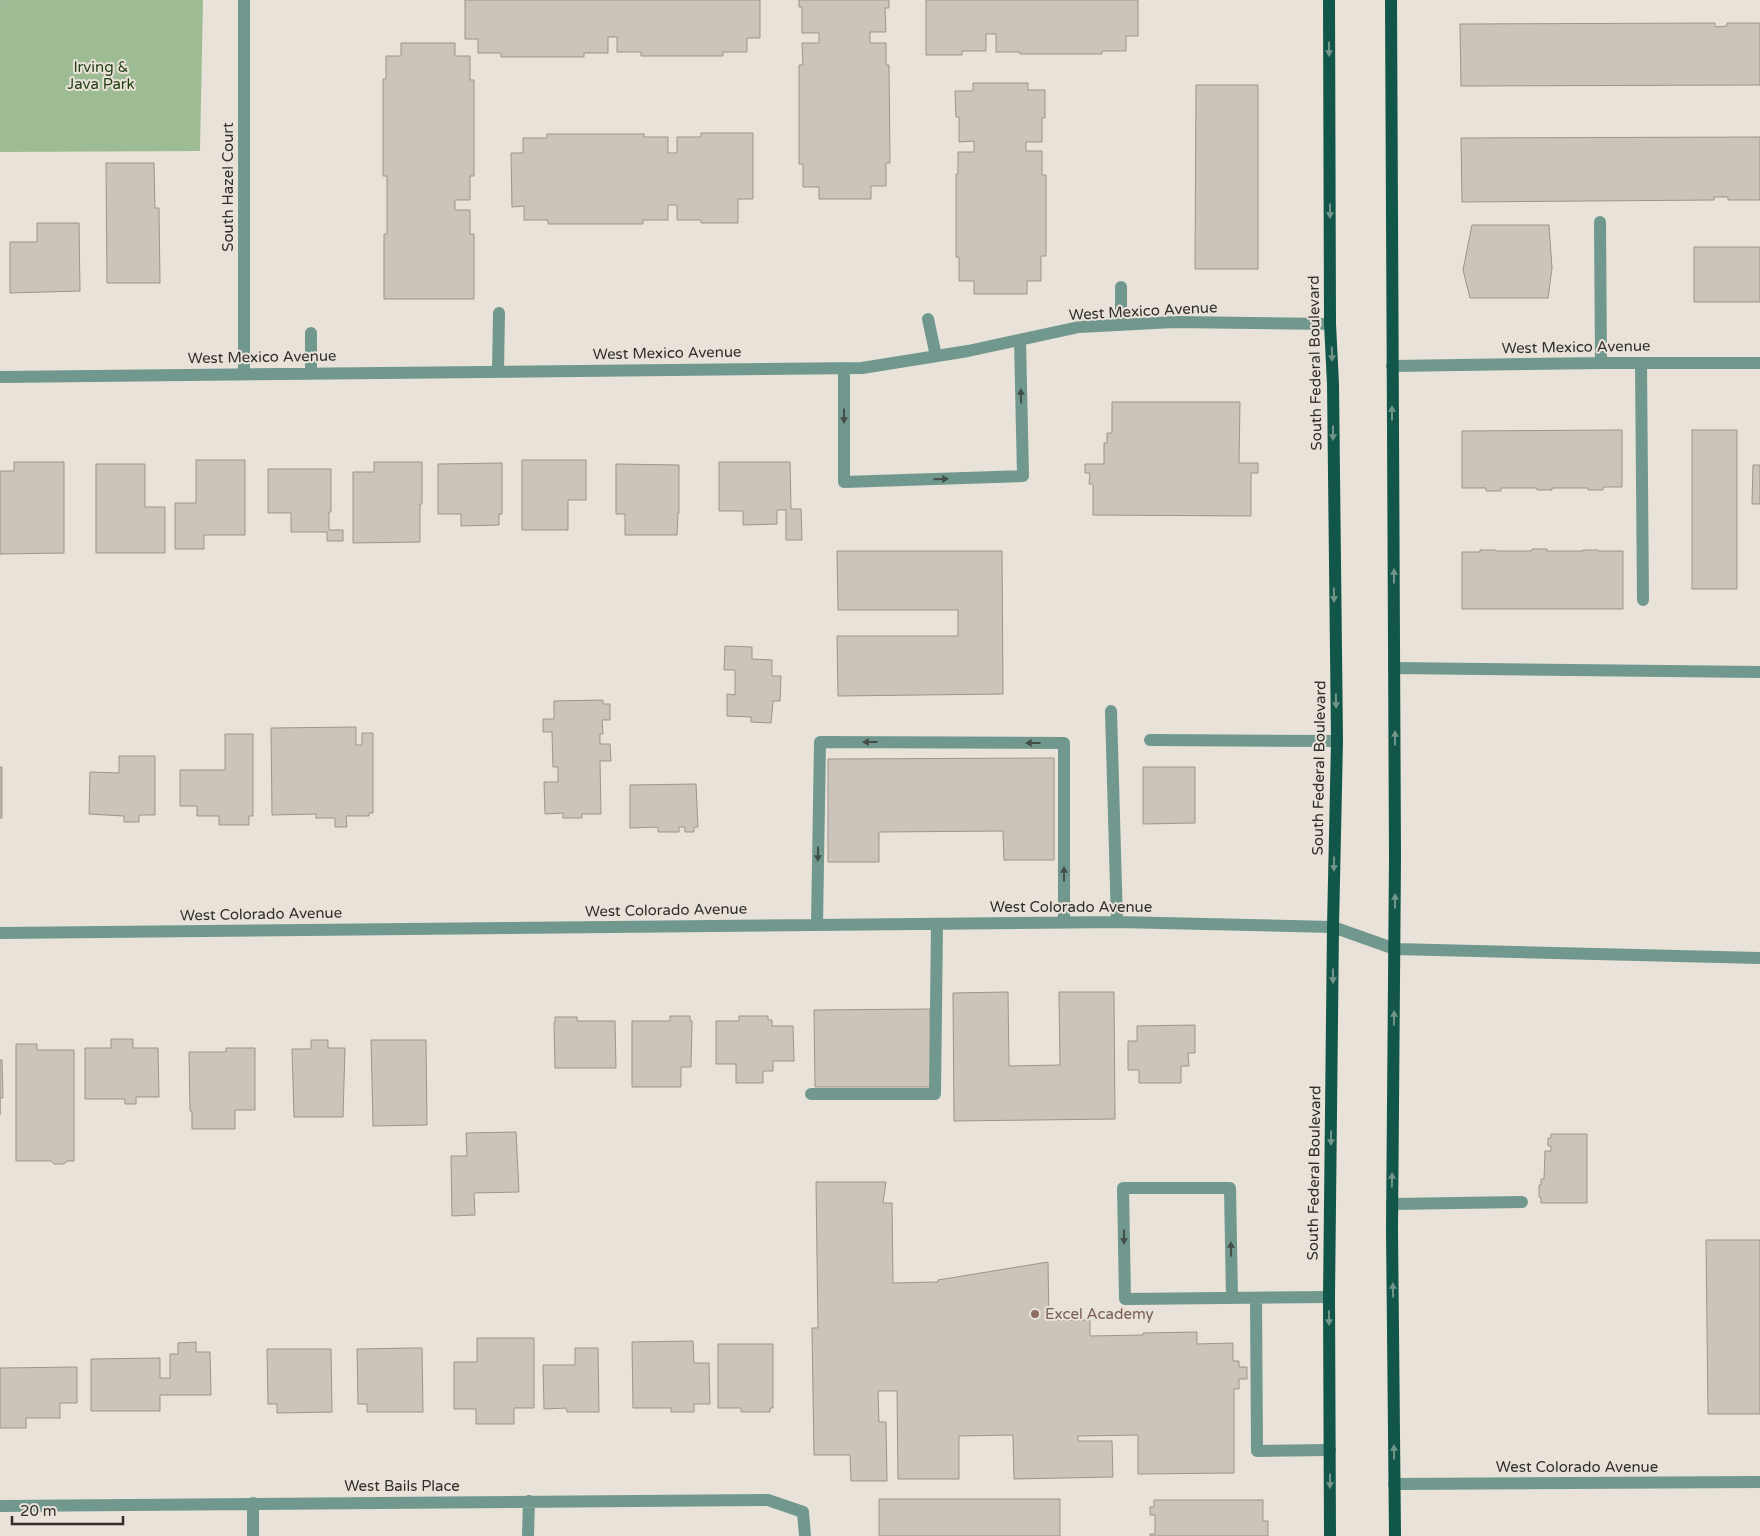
<svg xmlns="http://www.w3.org/2000/svg" width="1760" height="1536" font-family="'Varela Round',sans-serif">
<style>
.green{fill:#9ebc93}
.building{fill:#ccc4bb;stroke:#9c958d}
.lines{fill:none;stroke-linecap:round;stroke-linejoin:round}
.path{stroke:#aca69e;stroke-width:3;stroke-dasharray:5 2.5;stroke-linecap:butt}
.minor{stroke:#70988e;stroke-width:12}
.major{stroke:#115649;stroke-width:12}
.oneway{fill:#729589}
.oneway2{fill:#444e48}
.education-dot{fill:#8d6e63;stroke:#e9e2d8;stroke-width:2}
.labels{text-anchor:middle;stroke-width:4;stroke-linejoin:round;paint-order:stroke}
.park-label{font-size:15px;fill:#1f3e12;stroke:#e9e2d8}
.street-label{font-size:15px;fill:#312e2a;stroke:#e9e2d8}
.education-label{font-size:15px;fill:#785e54;stroke:#e9e2d8;text-anchor:start}
</style>
<rect width="100%" height="100%" fill="#e9e2d8"/>
<path class="green" d="M 0,0 L 203,0 L 200,151 L 0,152 Z"/>
<path class="building" d="M 465,0 L 760,0 L 760,38 L 747,38 L 747,52 L 723,52 L 723,56 L 641,56 L 641,52 L 617,52 L 617,37 L 608,37 L 608,53 L 584,53 L 584,57 L 501,57 L 501,53 L 478,53 L 478,39 L 465,39 Z
M 799,0 L 889,0 L 889,8 L 885,8 L 886,32 L 870,32 L 870,43 L 886,43 L 886,65 L 889,65 L 890,163 L 886,163 L 886,186 L 871,186 L 871,199 L 819,199 L 819,187 L 803,187 L 803,164 L 799,164 L 799,65 L 803,65 L 802,43 L 819,43 L 819,33 L 802,33 L 802,7 L 799,7 Z
M 926,0 L 1138,0 L 1138,36 L 1126,36 L 1126,51 L 1102,51 L 1102,54 L 1020,54 L 1020,52 L 996,52 L 996,34 L 986,34 L 986,51 L 962,51 L 962,55 L 926,55 Z
M 1715,23 L 1715,27 L 1727,26 L 1727,23 L 1760,23 L 1760,85 L 1461,86 L 1460,24 Z
M 401,43 L 455,43 L 455,56 L 470,56 L 470,80 L 474,80 L 474,176 L 470,176 L 470,200 L 455,200 L 455,210 L 470,210 L 470,234 L 474,234 L 474,299 L 384,299 L 384,234 L 387,234 L 387,176 L 383,176 L 383,79 L 386,79 L 386,56 L 401,56 Z
M 973,83 L 1028,83 L 1028,90 L 1045,90 L 1045,118 L 1042,118 L 1042,142 L 1026,142 L 1026,151 L 1042,151 L 1042,175 L 1046,175 L 1046,256 L 1041,256 L 1041,281 L 1027,281 L 1027,294 L 974,294 L 974,281 L 959,281 L 959,257 L 956,257 L 956,174 L 958,174 L 958,152 L 974,152 L 974,141 L 959,142 L 959,117 L 956,117 L 955,91 L 973,91 Z
M 1196,85 L 1258,85 L 1258,269 L 1195,269 Z
M 701,133 L 753,133 L 753,199 L 738,199 L 738,223 L 701,223 L 701,220 L 677,220 L 677,205 L 668,205 L 668,220 L 643,220 L 643,224 L 548,224 L 548,220 L 524,220 L 524,206 L 512,207 L 511,153 L 523,153 L 523,138 L 547,138 L 547,134 L 644,134 L 644,137 L 668,137 L 668,153 L 677,153 L 677,137 L 701,137 Z
M 1760,137 L 1760,200 L 1728,200 L 1728,197 L 1714,197 L 1714,200 L 1462,202 L 1461,138 Z
M 106,163 L 154,163 L 155,208 L 159,208 L 160,283 L 107,283 Z
M 37,223 L 79,223 L 80,291 L 10,293 L 10,242 L 37,242 Z
M 1472,225 L 1549,225 L 1552,268 L 1548,298 L 1470,298 L 1463,270 Z
M 1694,247 L 1760,247 L 1760,302 L 1694,302 Z
M 1112,402 L 1240,402 L 1239,463 L 1258,463 L 1258,473 L 1251,473 L 1251,516 L 1093,515 L 1093,484 L 1089,484 L 1090,473 L 1085,473 L 1085,464 L 1104,464 L 1104,443 L 1107,443 L 1107,433 L 1112,433 Z
M 1619,430 L 1622,430 L 1622,487 L 1603,487 L 1603,490 L 1588,490 L 1588,488 L 1552,488 L 1552,490 L 1537,490 L 1537,488 L 1501,488 L 1501,491 L 1486,491 L 1486,488 L 1462,488 L 1462,431 Z
M 1692,430 L 1737,430 L 1737,589 L 1692,589 Z
M 196,460 L 245,460 L 245,535 L 204,535 L 204,549 L 175,549 L 175,503 L 196,503 Z
M 522,460 L 586,460 L 586,500 L 568,500 L 568,530 L 522,530 Z
M 14,462 L 64,462 L 64,553 L 0,554 L 0,471 L 14,471 Z
M 374,462 L 422,462 L 422,504 L 420,504 L 420,542 L 353,543 L 353,472 L 374,472 Z
M 719,462 L 790,462 L 791,509 L 801,509 L 802,540 L 786,540 L 786,510 L 777,510 L 777,524 L 743,525 L 743,511 L 719,511 Z
M 500,463 L 502,463 L 502,514 L 499,514 L 499,525 L 461,526 L 461,514 L 438,514 L 438,464 Z
M 96,464 L 145,464 L 145,507 L 165,507 L 165,553 L 96,553 Z
M 616,464 L 679,465 L 679,513 L 678,513 L 677,535 L 625,535 L 625,514 L 616,514 Z
M 1753,465 L 1760,465 L 1760,504 L 1752,504 Z
M 268,469 L 331,469 L 331,512 L 329,512 L 329,530 L 343,530 L 343,541 L 327,541 L 327,532 L 291,532 L 291,513 L 268,513 Z
M 1532,549 L 1547,549 L 1547,551 L 1583,551 L 1583,550 L 1598,550 L 1598,551 L 1623,551 L 1623,609 L 1462,609 L 1462,552 L 1480,552 L 1480,550 L 1496,550 L 1496,551 L 1532,551 Z
M 837,551 L 1002,551 L 1003,694 L 838,696 L 837,636 L 958,636 L 958,610 L 838,610 Z
M 725,646 L 752,647 L 752,659 L 772,660 L 772,676 L 781,676 L 780,701 L 773,701 L 771,723 L 751,722 L 751,717 L 727,716 L 727,694 L 735,695 L 735,670 L 724,670 Z
M 603,700 L 603,704 L 610,704 L 610,720 L 602,720 L 603,734 L 600,734 L 600,744 L 610,744 L 611,761 L 600,761 L 601,814 L 582,814 L 582,818 L 563,818 L 563,813 L 545,814 L 544,782 L 558,782 L 558,767 L 553,767 L 552,732 L 543,732 L 543,719 L 554,719 L 554,701 Z
M 356,727 L 356,745 L 362,745 L 362,733 L 373,733 L 373,813 L 369,813 L 369,816 L 346,816 L 347,827 L 335,827 L 335,818 L 316,818 L 316,814 L 272,815 L 271,728 Z
M 225,734 L 253,734 L 253,816 L 249,816 L 249,825 L 219,825 L 219,816 L 197,816 L 197,806 L 180,806 L 180,770 L 225,770 Z
M 119,756 L 155,756 L 155,815 L 139,815 L 139,822 L 124,822 L 124,816 L 89,814 L 90,772 L 119,773 Z
M 1054,758 L 1054,860 L 1004,860 L 1003,831 L 879,832 L 879,862 L 828,862 L 828,759 Z
M 0,767 L 2,767 L 2,818 L 0,818 Z
M 1143,767 L 1195,767 L 1195,823 L 1143,824 Z
M 696,784 L 698,827 L 694,827 L 694,832 L 685,832 L 685,827 L 679,827 L 679,832 L 658,832 L 658,827 L 630,828 L 630,785 Z
M 1008,992 L 1009,1066 L 1060,1065 L 1059,992 L 1114,992 L 1115,1119 L 954,1121 L 953,993 Z
M 930,1009 L 931,1087 L 815,1087 L 814,1010 Z
M 670,1016 L 690,1016 L 690,1021 L 692,1021 L 691,1067 L 681,1067 L 681,1087 L 632,1087 L 632,1021 L 670,1021 Z
M 739,1016 L 768,1016 L 768,1020 L 772,1020 L 772,1026 L 793,1026 L 794,1061 L 773,1061 L 773,1071 L 763,1071 L 763,1083 L 736,1083 L 736,1064 L 716,1064 L 716,1021 L 739,1021 Z
M 555,1017 L 577,1017 L 577,1021 L 615,1021 L 616,1068 L 555,1068 L 554,1022 L 555,1022 Z
M 1195,1025 L 1195,1053 L 1188,1053 L 1189,1066 L 1181,1066 L 1181,1083 L 1139,1083 L 1139,1070 L 1128,1070 L 1128,1041 L 1137,1041 L 1137,1026 Z
M 111,1039 L 133,1039 L 133,1048 L 158,1048 L 159,1097 L 136,1097 L 136,1104 L 125,1104 L 125,1099 L 85,1099 L 85,1048 L 111,1048 Z
M 311,1040 L 328,1040 L 328,1048 L 345,1048 L 343,1117 L 294,1117 L 292,1049 L 311,1049 Z
M 371,1040 L 426,1040 L 427,1125 L 373,1126 Z
M 16,1044 L 37,1044 L 37,1050 L 74,1050 L 74,1161 L 67,1161 L 64,1164 L 54,1164 L 51,1161 L 16,1161 Z
M 226,1048 L 255,1048 L 255,1110 L 235,1110 L 235,1129 L 192,1129 L 192,1111 L 190,1111 L 189,1052 L 226,1052 Z
M 0,1060 L 2,1060 L 3,1098 L 0,1098 L 0,1115 Z
M 516,1132 L 519,1192 L 474,1193 L 475,1215 L 452,1216 L 451,1156 L 467,1156 L 466,1133 Z
M 1551,1134 L 1587,1134 L 1587,1203 L 1541,1203 L 1541,1197 L 1539,1197 L 1539,1185 L 1541,1185 L 1541,1179 L 1544,1179 L 1545,1151 L 1551,1151 L 1551,1146 L 1548,1146 L 1548,1138 L 1551,1138 Z
M 816,1182 L 886,1182 L 883,1203 L 892,1203 L 893,1283 L 938,1282 L 938,1280 L 1048,1262 L 1049,1320 L 1090,1320 L 1090,1336 L 1143,1335 L 1143,1333 L 1197,1332 L 1197,1344 L 1233,1343 L 1233,1361 L 1239,1361 L 1239,1367 L 1247,1367 L 1247,1379 L 1239,1379 L 1239,1389 L 1234,1389 L 1234,1473 L 1138,1474 L 1138,1435 L 1078,1436 L 1078,1441 L 1112,1441 L 1113,1477 L 1014,1479 L 1013,1435 L 959,1436 L 959,1479 L 898,1479 L 897,1391 L 878,1391 L 879,1422 L 886,1422 L 887,1481 L 851,1481 L 850,1455 L 814,1455 L 812,1328 L 818,1328 Z
M 1706,1240 L 1760,1240 L 1760,1414 L 1708,1414 Z
M 477,1338 L 534,1338 L 534,1408 L 514,1408 L 514,1424 L 476,1424 L 476,1409 L 454,1409 L 454,1362 L 477,1362 Z
M 693,1341 L 694,1363 L 709,1363 L 710,1404 L 694,1404 L 694,1412 L 671,1412 L 671,1408 L 633,1408 L 632,1342 Z
M 196,1342 L 196,1352 L 210,1352 L 211,1395 L 160,1395 L 160,1411 L 91,1411 L 91,1359 L 160,1358 L 160,1378 L 170,1378 L 170,1354 L 178,1354 L 178,1343 Z
M 718,1344 L 773,1344 L 773,1408 L 770,1408 L 770,1412 L 741,1412 L 741,1408 L 718,1408 Z
M 412,1348 L 422,1348 L 423,1412 L 367,1412 L 367,1404 L 358,1404 L 357,1349 Z
M 575,1348 L 598,1348 L 599,1412 L 567,1412 L 566,1408 L 544,1409 L 543,1365 L 575,1365 Z
M 267,1349 L 331,1349 L 332,1412 L 277,1413 L 277,1404 L 268,1404 Z
M 77,1367 L 77,1403 L 60,1403 L 60,1418 L 26,1418 L 26,1428 L 0,1428 L 0,1368 Z
M 879,1499 L 1060,1499 L 1060,1536 L 879,1536 Z
M 1154,1500 L 1263,1500 L 1263,1521 L 1268,1521 L 1268,1536 L 1150,1536 L 1150,1534 L 1155,1534 L 1155,1515 L 1150,1515 L 1150,1507 L 1154,1507 Z"/>
<g class="lines">
<path class="path" d="M 0,0 L 2,0"/>
<path class="minor" d="M 1600,222 L 1601,363
M 1121,287 L 1121,325
M 928,319 L 936,356
M 311,333 L 311,373
M 1641,363 L 1643,600
M 1392,366 L 1601,363 L 1760,363
M 844,368 L 844,482 L 1023,476 L 1020,340
M 498,371 L 499,313
M 244,374 L 244,0
M 0,377 L 862,368 L 968,351 L 1079,327 L 1174,322 L 1330,324
M 1394,668 L 1760,672
M 1111,711 L 1117,922
M 1150,740 L 1337,741
M 817,925 L 820,742 L 1064,743 L 1064,923
M 0,933 L 1117,922 L 1333,927 L 1395,949 L 1760,958
M 811,1094 L 935,1094 L 937,924
M 1392,1204 L 1522,1202
M 1232,1298 L 1230,1188 L 1123,1188 L 1125,1299 L 1329,1297
M 1256,1298 L 1257,1451 L 1330,1450
M 1394,1484 L 1760,1482
M 0,1506 L 768,1500 L 803,1512 L 805,1536
M 253,1536 L 253,1503
M 528,1536 L 529,1501"/>
<path class="major" d="M 1329,0 L 1330,324 L 1333,384 L 1337,741 L 1333,927 L 1329,1297 L 1330,1536
M 1391,0 L 1395,857 L 1392,1229 L 1395,1536"/>
</g>
<defs><path id="oneway-solid" d="M-6-.8H1V-3.2L6.5 0L1 3.2V.8H-6Z" transform="scale(1.25)"/></defs>
<g class="oneway">
<use href="#oneway-solid" transform="translate(1329 49) rotate(90)"/>
<use href="#oneway-solid" transform="translate(1330 211) rotate(90)"/>
<use href="#oneway-solid" transform="translate(1332 354) rotate(88)"/>
<use href="#oneway-solid" transform="translate(1392 413) rotate(-90)"/>
<use href="#oneway-solid" transform="translate(1333 433) rotate(90)"/>
<use href="#oneway-solid" transform="translate(1394 576) rotate(-90)"/>
<use href="#oneway-solid" transform="translate(1334 595) rotate(89)"/>
<use href="#oneway-solid" transform="translate(1336 701) rotate(89)"/>
<use href="#oneway-solid" transform="translate(1395 738) rotate(-90)"/>
<use href="#oneway-solid" transform="translate(1334 864) rotate(91)"/>
<use href="#oneway-solid" transform="translate(1395 901) rotate(-90)"/>
<use href="#oneway-solid" transform="translate(1333 976) rotate(90)"/>
<use href="#oneway-solid" transform="translate(1394 1018) rotate(-89)"/>
<use href="#oneway-solid" transform="translate(1331 1138) rotate(91)"/>
<use href="#oneway-solid" transform="translate(1392 1180) rotate(-89)"/>
<use href="#oneway-solid" transform="translate(1393 1290) rotate(-91)"/>
<use href="#oneway-solid" transform="translate(1329 1318) rotate(90)"/>
<use href="#oneway-solid" transform="translate(1394 1452) rotate(-90)"/>
<use href="#oneway-solid" transform="translate(1330 1481) rotate(90)"/>
</g>
<g class="oneway2">
<use href="#oneway-solid" transform="translate(1021 396) rotate(-91)"/>
<use href="#oneway-solid" transform="translate(844 416) rotate(90)"/>
<use href="#oneway-solid" transform="translate(941 479) rotate(-2)"/>
<use href="#oneway-solid" transform="translate(870 742) rotate(-180)"/>
<use href="#oneway-solid" transform="translate(1033 743) rotate(-180)"/>
<use href="#oneway-solid" transform="translate(818 854) rotate(91)"/>
<use href="#oneway-solid" transform="translate(1064 874) rotate(-90)"/>
<use href="#oneway-solid" transform="translate(1124 1237) rotate(89)"/>
<use href="#oneway-solid" transform="translate(1231 1249) rotate(-91)"/>
</g>
<circle class="education-dot" cx="1035" cy="1314" r="5"/>
<g class="labels">
<g class="park-label">
<text x="101" y="72">Irving &amp;<tspan x="101" dy="17">Java Park</tspan></text>
</g>
<g class="street-label">
<text transform="translate(228 187) rotate(-90)" y="5">South Hazel Court</text>
<text transform="translate(1143 311) rotate(-3)" y="5">West Mexico Avenue</text>
<text transform="translate(1576 347) rotate(-1)" y="5">West Mexico Avenue</text>
<text transform="translate(667 353) rotate(-1)" y="5">West Mexico Avenue</text>
<text transform="translate(262 357) rotate(-1)" y="5">West Mexico Avenue</text>
<text transform="translate(1315 363) rotate(-91)" y="5">South Federal Boulevard</text>
<text transform="translate(1319 768) rotate(-89)" y="5">South Federal Boulevard</text>
<text x="1071" y="912">West Colorado Avenue</text>
<text transform="translate(666 910) rotate(-1)" y="5">West Colorado Avenue</text>
<text transform="translate(261 914) rotate(-1)" y="5">West Colorado Avenue</text>
<text transform="translate(1314 1173) rotate(-89)" y="5">South Federal Boulevard</text>
<text x="1577" y="1472">West Colorado Avenue</text>
<text x="402" y="1491">West Bails Place</text>
</g>
<g class="education-label">
<text x="1045" y="1319">Excel Academy</text>
</g>
</g>
<path d="M12 1516v8h111v-8" fill="none" stroke="#312e2a" stroke-width="2.5"/>
<text x="20" y="1516" font-size="15" fill="#312e2a" stroke="#e9e2d8" stroke-width="4" paint-order="stroke">20 m</text>
</svg>
